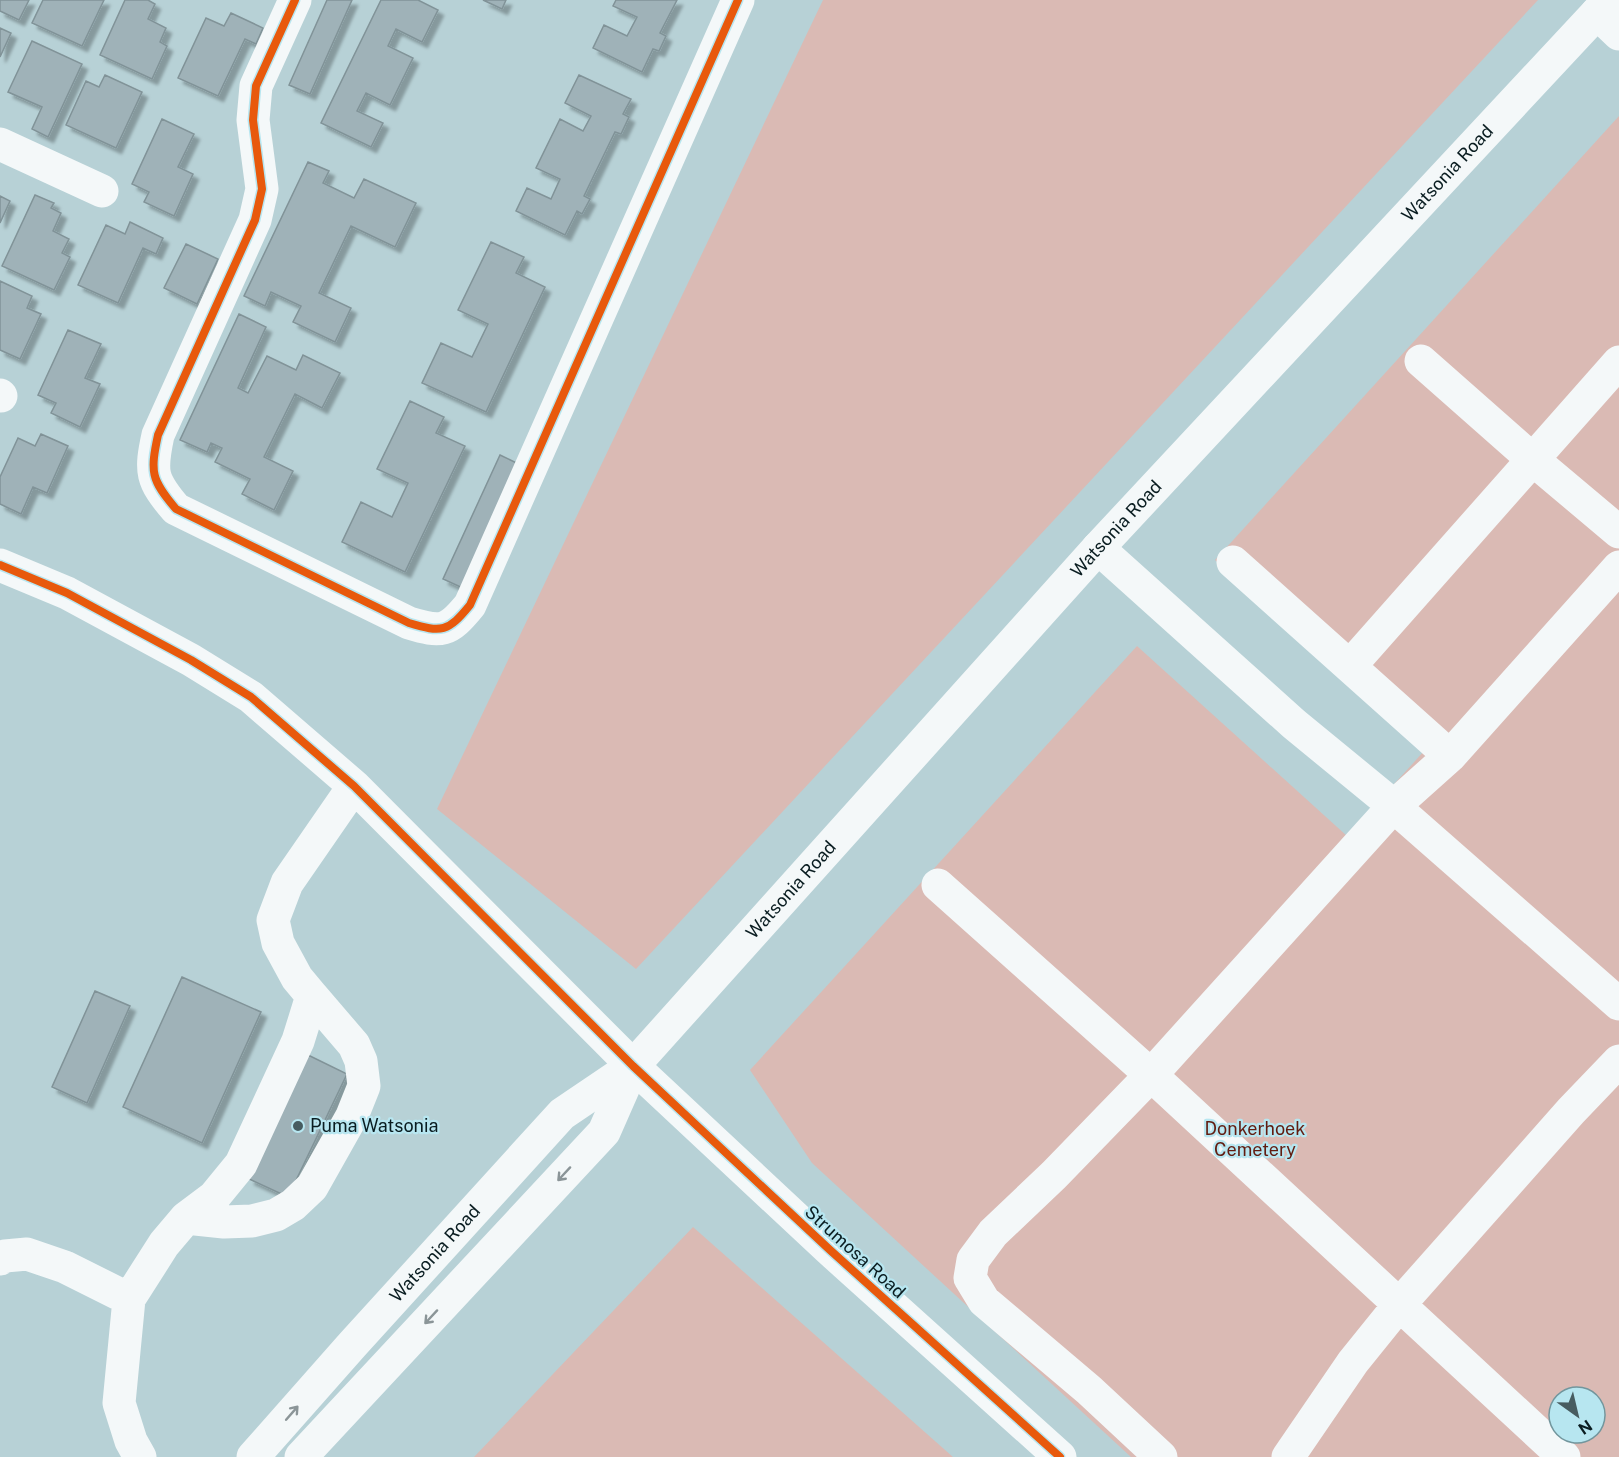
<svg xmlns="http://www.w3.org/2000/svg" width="1619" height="1457" font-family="'Public Sans',sans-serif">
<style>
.green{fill:#dabab4;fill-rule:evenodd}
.building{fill:#9fb2b8;stroke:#819398;stroke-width:1.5;filter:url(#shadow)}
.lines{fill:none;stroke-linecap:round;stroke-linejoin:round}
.minor{stroke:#f4f8f9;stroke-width:33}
.major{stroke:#f4f8f9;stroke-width:33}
.cycleway-casing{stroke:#b7e6f0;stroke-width:11}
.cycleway{stroke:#e8590c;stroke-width:8}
.oneway{stroke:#8b9598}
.poi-dot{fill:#475c60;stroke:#b7e6f0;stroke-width:2}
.labels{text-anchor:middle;stroke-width:4.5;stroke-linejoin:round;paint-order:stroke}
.street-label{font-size:18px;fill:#0a1d21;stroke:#b7e6f0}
.poi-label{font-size:18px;fill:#0a1d21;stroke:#b7e6f0;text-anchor:start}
.park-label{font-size:18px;fill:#621c10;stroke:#b7e6f0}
</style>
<defs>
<filter id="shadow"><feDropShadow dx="5.5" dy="5.5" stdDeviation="1.5" flood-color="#0004"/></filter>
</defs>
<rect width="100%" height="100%" fill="#b7d1d6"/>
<path class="green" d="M 823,0 L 1538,0 L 636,969 L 437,809 Z
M 1619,116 L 1619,1457 L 1131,1457 L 812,1163 L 750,1070 L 1137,646 L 1347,836 L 1425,750 L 1215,560 ZM 1559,1397 L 1595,1397 L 1595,1433 L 1559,1433 Z
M 693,1227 L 953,1457 L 474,1457 Z"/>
<path class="building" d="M 0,0 L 29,0 L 19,20 L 0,11 Z
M 43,0 L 104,0 L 82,46 L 32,23 Z
M 125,0 L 148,0 L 155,4 L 148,19 L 166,28 L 160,42 L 167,46 L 152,79 L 100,55 Z
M 327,0 L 352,0 L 310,94 L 289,85 Z
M 381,0 L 418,0 L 438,10 L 422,42 L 396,29 L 388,46 L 413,58 L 390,105 L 366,93 L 357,111 L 383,123 L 371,147 L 321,123 Z
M 483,0 L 506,0 L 502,9 Z
M 616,0 L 677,0 L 660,33 L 666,36 L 659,51 L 653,49 L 642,72 L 593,48 L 604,25 L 627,36 L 637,17 L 613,6 Z
M 231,13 L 263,28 L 256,44 L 245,39 L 218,96 L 178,78 L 206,18 L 224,26 Z
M 0,28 L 11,33 L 0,57 Z
M 32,41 L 82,64 L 48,137 L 32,129 L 42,107 L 8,92 Z
M 105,75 L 142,92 L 116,148 L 66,125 L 86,81 L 99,87 Z
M 579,75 L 631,99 L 623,114 L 629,117 L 621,134 L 615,132 L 584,196 L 590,199 L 582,214 L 577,211 L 565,235 L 516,211 L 527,188 L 551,199 L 560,179 L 536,168 L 560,119 L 583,131 L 591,116 L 565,103 Z
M 162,119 L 194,134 L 178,167 L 193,174 L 174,216 L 144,202 L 149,192 L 132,184 Z
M 308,162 L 329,171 L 323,183 L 354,198 L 364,179 L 416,203 L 395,247 L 351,226 L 319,293 L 351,308 L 335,342 L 293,322 L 301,306 L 271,292 L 265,306 L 244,296 Z
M 35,195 L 54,203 L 51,208 L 61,213 L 53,231 L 69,239 L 62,253 L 70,257 L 54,290 L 2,266 Z
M 0,196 L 10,201 L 0,223 Z
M 130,222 L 163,238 L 156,254 L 143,248 L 118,303 L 78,285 L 106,225 L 125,234 Z
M 491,242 L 524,257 L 516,273 L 545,287 L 486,412 L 422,383 L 441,343 L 472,357 L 488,324 L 458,310 Z
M 186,244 L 218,259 L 197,304 L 164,288 Z
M 0,281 L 32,296 L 27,308 L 41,314 L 20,359 L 0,350 Z
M 239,314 L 266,327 L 238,388 L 248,393 L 267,356 L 296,370 L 303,355 L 340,373 L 322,408 L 295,394 L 264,457 L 293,471 L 274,510 L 242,494 L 250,479 L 215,462 L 222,448 L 211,443 L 207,452 L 180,440 Z
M 68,330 L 101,344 L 85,378 L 100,384 L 80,427 L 51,413 L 56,403 L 38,395 Z
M 410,401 L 444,417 L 436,433 L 465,446 L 405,572 L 342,542 L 361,502 L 392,517 L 408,483 L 377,469 Z
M 41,434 L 68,446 L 47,493 L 33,487 L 21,514 L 0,504 L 0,477 L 18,438 L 35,446 Z
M 500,455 L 523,466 L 465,589 L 443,579 Z
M 182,977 L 261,1012 L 202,1143 L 123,1107 Z
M 95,991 L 130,1006 L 87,1103 L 52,1087 Z
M 308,1055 L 347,1074 L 288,1197 L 249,1179 Z"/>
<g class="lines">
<path class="minor" d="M 295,0 L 256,86 L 253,120 L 262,189 L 255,220 L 158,435 C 150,472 151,480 176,509 L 409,623 C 442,633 448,632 470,605 L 738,0
M 1597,13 L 1619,34
M 0,144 L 102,191
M 1421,361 L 1532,459 L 1619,532
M 0,395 L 1,396
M 1098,548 L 1294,724 L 1383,797 L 1619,1004
M 1233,562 L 1450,756
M 0,565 L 67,593 L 191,660 L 251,697 L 354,786 L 633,1066 L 830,1250 L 1060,1457
M 1350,666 L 1619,362
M 938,885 L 1151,1075 L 1564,1457
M 186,1218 L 224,1222 L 252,1221 L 276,1215 L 293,1205 L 312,1187 L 352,1116 L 364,1086 L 361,1061 L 354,1045 L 312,996
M 0,1259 L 5,1256 L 27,1254 L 65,1267 L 129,1299
M 140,1457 L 131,1441 L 119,1403 L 129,1299 L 164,1244 L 186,1218 L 214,1197 L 241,1164 L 298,1041 L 312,996 L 297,978 L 278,943 L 273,920 L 287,883 L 354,786
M 1161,1457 L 1089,1390 L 984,1301 L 970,1278 L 973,1260 L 993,1233 L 1054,1175 L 1151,1075 L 1393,807 L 1450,756 L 1619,567
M 1288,1457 L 1353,1362 L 1399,1305 L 1571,1111 L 1619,1061"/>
<g class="major">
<path id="s1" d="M 253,1457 L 352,1345 L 562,1114 L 633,1066 L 1098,548 L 1609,0"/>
<path d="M 301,1457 L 604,1132 L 633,1066"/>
</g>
<g class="cycleway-casing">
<path id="cycleway" d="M 295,0 L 256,86 L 253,120 L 262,189 L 255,220 L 158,435 C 150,472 151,480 176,509 L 409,623 C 442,633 448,632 470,605 L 738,0
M 0,565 L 67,593 L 191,660 L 251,697 L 354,786 L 633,1066 L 830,1250 L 1060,1457"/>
</g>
<use href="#cycleway" class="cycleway"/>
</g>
<defs><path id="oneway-shaft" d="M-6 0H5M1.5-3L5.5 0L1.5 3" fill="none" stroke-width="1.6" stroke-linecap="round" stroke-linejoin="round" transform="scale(1.5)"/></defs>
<g class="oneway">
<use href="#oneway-shaft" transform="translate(564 1174) rotate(133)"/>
<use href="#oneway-shaft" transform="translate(431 1317) rotate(133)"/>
<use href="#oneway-shaft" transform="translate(292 1413) rotate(-49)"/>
</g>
<circle class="poi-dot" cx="298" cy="1126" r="6"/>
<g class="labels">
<g class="street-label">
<text dy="6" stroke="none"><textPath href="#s1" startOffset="1756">Watsonia Road</textPath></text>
<text dy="6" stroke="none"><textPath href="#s1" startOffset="1270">Watsonia Road</textPath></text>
<text dy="6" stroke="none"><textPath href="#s1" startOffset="784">Watsonia Road</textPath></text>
<text transform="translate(855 1252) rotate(42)" y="6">Strumosa Road</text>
<text dy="6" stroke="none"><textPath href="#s1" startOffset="273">Watsonia Road</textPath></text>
</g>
<g class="poi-label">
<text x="310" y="1132">Puma Watsonia</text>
</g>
<g class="park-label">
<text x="1255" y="1135">Donkerhoek<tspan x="1255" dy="21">Cemetery</tspan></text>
</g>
</g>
<g transform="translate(1577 1415) rotate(146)"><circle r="28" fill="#b7e6f0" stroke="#72969d" stroke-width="1.5"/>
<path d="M0-4.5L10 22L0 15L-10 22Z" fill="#475c60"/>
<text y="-9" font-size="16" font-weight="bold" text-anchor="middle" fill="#0a1d21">N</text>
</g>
</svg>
